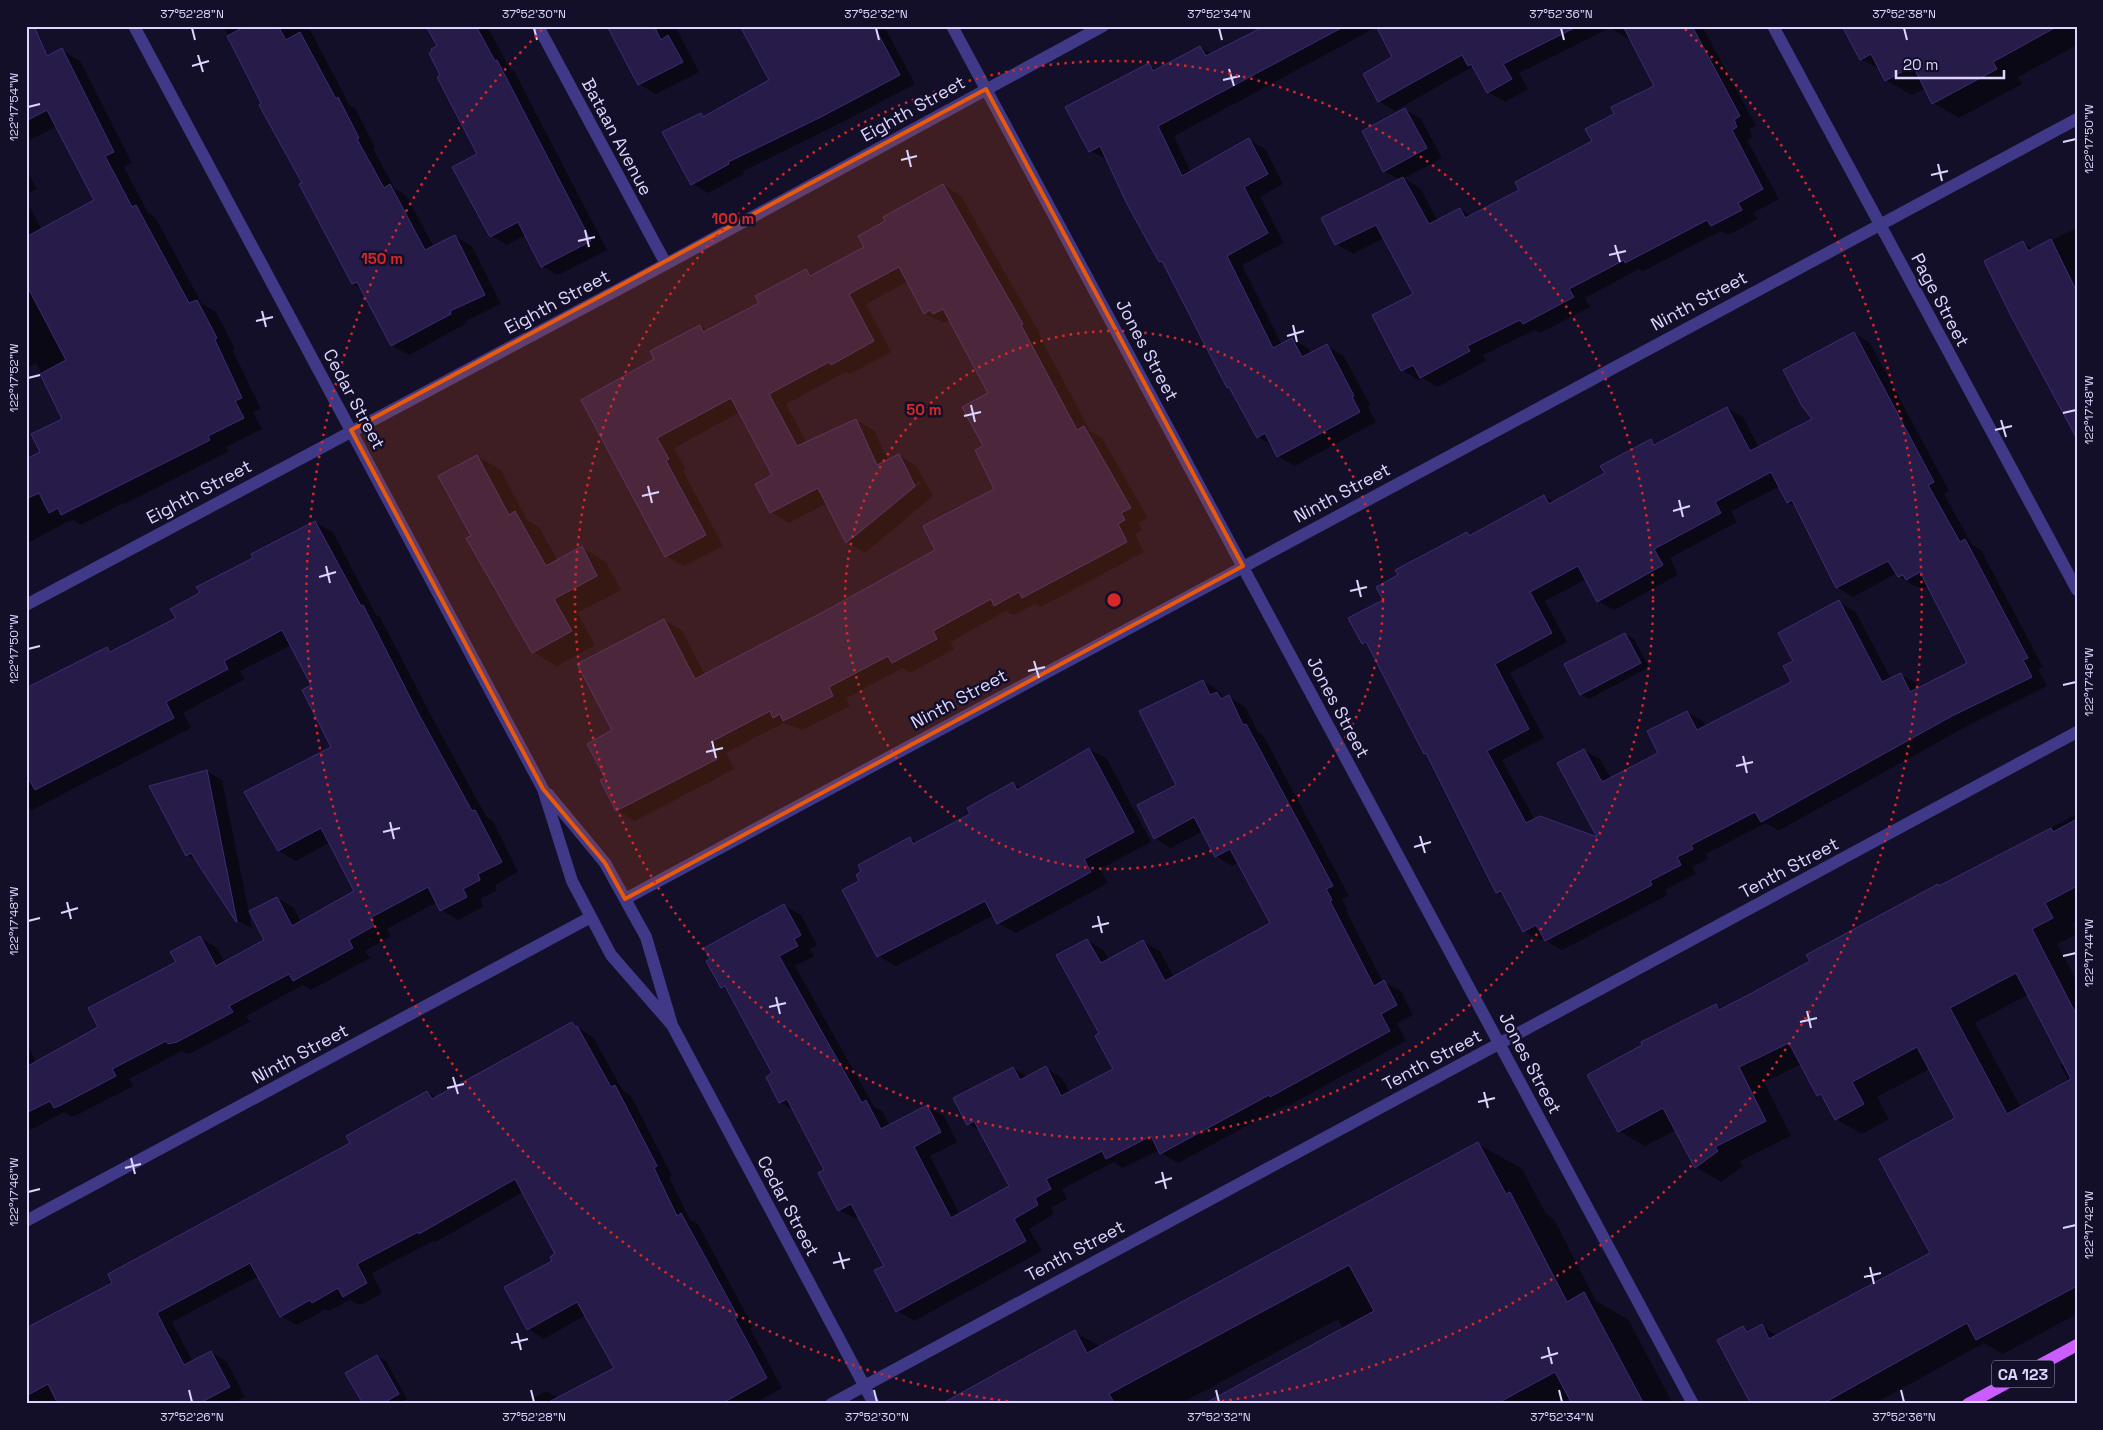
<svg xmlns="http://www.w3.org/2000/svg" width="2103" height="1430" font-family="'Space Grotesk',sans-serif">
<style>
.shadow{fill:#0007;fill-rule:evenodd}
.building{fill:#261b49;stroke:#3e2c75;fill-rule:evenodd}
.lines{fill:none;stroke-linecap:round;stroke-linejoin:round}
.minor{stroke:#3f3987;stroke-width:12}
.major{stroke:#c95dff;stroke-width:12}
.marked{fill:#e8590c;fill-opacity:0.2;stroke:#e8590c;stroke-width:4;stroke-linejoin:round}
.ticks{fill:none;stroke:#dcd6ff;stroke-width:2}
.ring{fill:none;stroke:#d62828;stroke-width:2.5;stroke-dasharray:2.5 5}
.labels{text-anchor:middle;stroke-width:5;stroke-linejoin:round;paint-order:stroke}
.shield{fill:#140f28;stroke:#a09abe;stroke-width:1}
.shield-label{font-size:16px;font-weight:bold;fill:#dcd6ff}
.street-label{font-size:18px;fill:#dcd6ff;stroke:#140f28}
.centre{fill:#d62828;stroke:#140f28;stroke-width:2.5}
.ring-label{font-size:15px;text-anchor:middle;font-weight:bold;fill:#d62828;stroke:#140f28;stroke-width:5;stroke-linejoin:round;paint-order:stroke}
.neatline{fill:none;stroke:#dcd6ff;stroke-width:2}
.ticks-label{font-size:12px;text-anchor:middle;fill:#dcd6ff}
</style>
<rect width="100%" height="100%" fill="#140f28"/>
<path class="shadow" d="M 223,26 L 308,26 L 350,106 L 355,108 L 375,147 L 373,149 L 395,189 L 406,195 L 434,247 L 455,236 L 472,246 L 501,304 L 466,321 L 467,323 L 409,355 L 392,346 L 362,289 L 352,284 L 304,183 Z
M 428,26 L 487,26 L 510,69 L 514,71 L 607,250 L 558,275 L 542,266 L 526,235 L 507,245 L 491,236 L 479,154 L 442,76 L 439,46 Z
M 607,26 L 675,26 L 699,72 L 656,94 L 639,84 Z
M 742,26 L 884,26 L 915,84 L 835,126 L 743,171 L 744,174 L 708,193 L 692,184 L 701,115 L 705,117 L 771,81 Z
M 1269,26 L 1702,26 L 1756,126 L 1749,129 L 1753,137 L 1747,140 L 1779,199 L 1753,213 L 1758,219 L 1728,235 L 1721,231 L 1643,271 L 1639,269 L 1585,298 L 1590,307 L 1540,333 L 1535,330 L 1483,355 L 1486,361 L 1438,387 L 1422,378 L 1418,380 L 1402,370 L 1415,294 L 1384,238 L 1353,254 L 1336,244 L 1323,219 L 1400,180 L 1384,171 L 1405,109 L 1421,119 L 1442,158 L 1404,178 L 1420,188 L 1438,221 L 1460,209 L 1472,216 L 1521,190 L 1594,142 L 1616,115 L 1655,87 L 1630,38 L 1628,39 L 1610,28 L 1519,73 L 1528,89 L 1505,102 L 1488,92 L 1472,67 L 1395,111 L 1379,101 L 1394,58 L 1377,27 L 1174,136 L 1191,172 L 1249,140 L 1265,149 L 1283,184 L 1260,197 L 1284,243 L 1242,265 L 1282,345 L 1292,339 L 1309,349 L 1311,354 L 1327,346 L 1343,355 L 1370,405 L 1368,407 L 1376,422 L 1295,466 L 1278,456 L 1272,445 L 1258,437 L 1164,264 L 1160,261 L 1108,160 L 1090,151 L 1149,65 L 1157,70 L 1200,47 L 1212,54 Z
M 1844,26 L 2077,26 L 2077,45 L 2018,77 L 2022,84 L 1959,118 L 1933,103 L 1925,88 L 1912,95 L 1886,80 L 1881,70 L 1861,59 Z
M 62,50 L 80,61 L 132,163 L 124,167 L 148,213 L 155,217 L 202,304 L 216,312 L 235,349 L 233,351 L 261,409 L 253,412 L 262,429 L 226,447 L 229,451 L 125,504 L 124,503 L 81,525 L 73,520 L 67,522 L 26,544 L 26,461 L 42,453 L 64,419 L 36,363 L 26,369 L 26,200 L 42,230 L 95,201 L 57,126 L 26,142 L 26,69 Z
M 26,169 L 37,189 L 26,194 Z
M 943,185 L 961,196 L 1040,334 L 1039,335 L 1090,431 L 1102,438 L 1148,518 L 1138,523 L 1142,530 L 1135,534 L 1144,552 L 1041,607 L 1035,604 L 1013,615 L 1006,611 L 950,642 L 954,649 L 910,673 L 903,668 L 846,698 L 850,706 L 802,730 L 784,723 L 726,753 L 734,769 L 635,821 L 617,810 L 607,779 L 613,731 L 664,620 L 682,631 L 705,675 L 826,612 L 937,550 L 995,490 L 984,446 L 989,394 L 953,324 L 947,321 L 943,323 L 925,313 L 909,281 L 866,304 L 891,352 L 850,374 L 846,372 L 786,404 L 807,443 L 856,420 L 874,430 L 888,461 L 899,455 L 916,466 L 933,496 L 865,553 L 847,542 L 827,503 L 789,523 L 771,512 L 774,476 L 740,412 L 674,448 L 686,470 L 683,471 L 723,546 L 684,566 L 666,556 L 583,401 L 656,360 L 700,326 L 708,331 L 761,304 L 806,271 L 814,275 L 866,248 L 887,221 ZM 919,481 L 921,483 L 854,538 L 854,535 Z
M 2077,228 L 2077,419 L 2023,243 L 2034,249 Z
M 1854,333 L 1870,343 L 1949,491 L 1944,494 L 1972,545 L 1981,550 L 2043,667 L 2038,669 L 2047,686 L 1969,725 L 1778,831 L 1766,823 L 1706,854 L 1708,859 L 1692,867 L 1696,874 L 1665,890 L 1668,895 L 1562,950 L 1546,941 L 1545,938 L 1540,940 L 1523,931 L 1505,897 L 1497,892 L 1429,755 L 1425,753 L 1370,647 L 1363,643 L 1385,600 L 1467,534 L 1471,536 L 1544,496 L 1555,502 L 1607,474 L 1651,440 L 1658,444 L 1727,408 L 1743,417 L 1759,448 L 1814,420 ZM 1780,486 L 1788,502 L 1797,507 L 1837,587 L 1853,597 L 1897,573 L 1899,576 L 1915,586 L 1923,588 L 1928,586 L 1968,663 L 1919,689 L 1917,684 L 1900,674 L 1891,679 L 1855,611 L 1839,602 L 1795,662 L 1792,681 L 1790,684 L 1706,727 L 1703,721 L 1687,712 L 1660,753 L 1611,779 L 1600,759 L 1584,750 L 1599,839 L 1535,820 L 1502,760 L 1544,738 L 1510,673 L 1567,642 L 1545,601 L 1586,579 L 1598,601 L 1614,610 L 1678,575 L 1670,558 L 1737,522 L 1731,511 Z
M 477,456 L 501,470 L 527,520 L 539,527 L 558,561 L 582,548 L 606,562 L 621,590 L 577,613 L 595,645 L 557,666 L 533,652 L 473,536 Z
M 315,522 L 333,532 L 376,615 L 380,617 L 435,723 L 487,818 L 493,821 L 518,872 L 495,885 L 497,890 L 480,899 L 483,907 L 458,920 L 441,910 L 437,902 L 387,929 L 391,936 L 365,951 L 370,958 L 311,990 L 303,985 L 246,1016 L 250,1022 L 195,1051 L 187,1054 L 182,1051 L 129,1079 L 133,1086 L 79,1114 L 72,1117 L 64,1112 L 26,1132 L 26,1042 L 36,1062 L 99,1028 L 177,963 L 200,938 L 217,948 L 225,962 L 266,940 L 277,898 L 294,908 L 301,922 L 356,892 L 330,842 L 296,861 L 279,851 L 333,747 L 313,685 L 291,645 L 240,671 L 245,679 L 183,713 L 191,728 L 32,810 L 26,806 L 26,699 L 107,648 L 113,652 L 178,618 L 197,596 Z
M 1625,634 L 1634,639 L 1649,667 L 1589,699 L 1581,694 Z
M 1203,681 L 1219,691 L 1222,696 L 1226,698 L 1229,697 L 1245,707 L 1258,732 L 1263,735 L 1349,896 L 1342,899 L 1348,910 L 1346,911 L 1383,982 L 1401,991 L 1413,1015 L 1397,1023 L 1406,1041 L 1288,1106 L 1286,1105 L 1178,1163 L 1161,1153 L 1159,1150 L 1123,1168 L 1114,1162 L 1062,1189 L 1067,1199 L 1051,1207 L 1054,1214 L 1029,1229 L 1042,1251 L 914,1321 L 897,1311 L 885,1266 L 860,1217 L 856,1219 L 839,1210 L 826,1170 L 795,1111 L 780,1102 L 774,1074 L 729,992 L 722,987 L 712,960 L 784,905 L 801,915 L 817,945 L 810,949 L 814,956 L 795,966 L 874,1107 L 882,1111 L 890,1126 L 927,1106 L 944,1116 L 957,1142 L 930,1156 L 960,1215 L 1010,1186 L 982,1132 L 968,1124 L 1013,1068 L 1028,1077 L 1046,1068 L 1062,1078 L 1070,1092 L 1114,1069 L 1101,1034 L 1087,940 L 1103,950 L 1109,960 L 1143,942 L 1160,951 L 1174,977 L 1272,923 L 1239,862 L 1232,866 L 1216,856 L 1203,831 L 1171,848 L 1154,838 L 1178,786 Z
M 1089,749 L 1107,759 L 1151,842 L 1100,869 L 1108,883 L 1016,933 L 998,923 L 994,915 L 896,966 L 878,956 L 861,882 L 910,839 L 918,843 L 972,815 L 1013,783 L 1021,788 Z
M 207,771 L 222,780 L 252,928 L 238,921 L 198,862 L 187,855 L 151,787 Z
M 2077,814 L 2077,922 L 2073,924 L 2077,934 L 2057,944 L 2077,982 L 2077,1314 L 2003,1354 L 1984,1343 L 1874,1404 L 1753,1404 L 1743,1327 L 1751,1332 L 1762,1326 L 1778,1336 L 1931,1254 L 1956,1119 L 1929,1069 L 1877,1097 L 1889,1119 L 1862,1134 L 1836,1119 L 1825,1099 L 1818,1095 L 1802,1064 L 1764,1082 L 1791,1136 L 1740,1161 L 1743,1166 L 1721,1182 L 1696,1167 L 1676,1130 L 1645,1146 L 1619,1131 L 1589,1075 L 1716,1005 L 1723,1009 L 1812,962 L 1938,885 L 1940,887 ZM 2029,994 L 2064,1063 L 2060,1065 L 2069,1081 L 2021,1108 L 1975,1023 Z
M 572,1024 L 593,1037 L 623,1091 L 631,1096 L 672,1176 L 669,1177 L 690,1220 L 698,1224 L 753,1327 L 750,1328 L 782,1388 L 753,1404 L 523,1404 L 546,1391 L 558,1398 L 615,1368 L 586,1315 L 544,1339 L 528,1329 L 557,1255 L 523,1192 L 436,1242 L 433,1241 L 372,1273 L 382,1293 L 360,1305 L 350,1300 L 329,1311 L 326,1309 L 297,1325 L 281,1316 L 259,1276 L 172,1322 L 193,1362 L 211,1352 L 227,1362 L 245,1397 L 231,1404 L 26,1404 L 26,1323 L 32,1327 L 114,1283 L 352,1144 L 427,1092 L 437,1098 Z
M 1478,1144 L 1522,1169 L 1546,1214 L 1554,1219 L 1596,1301 L 1628,1319 L 1673,1404 L 1206,1404 L 1343,1329 L 1338,1319 L 1180,1404 L 943,1404 L 1075,1332 L 1101,1347 Z
M 377,1356 L 386,1361 L 407,1399 L 399,1404 L 364,1404 Z"/>
<path class="building" d="M 26,26 L 34,26 L 47,56 L 62,48 L 114,152 L 105,156 L 132,207 L 136,205 L 189,303 L 197,300 L 217,338 L 215,340 L 242,398 L 235,401 L 244,418 L 208,436 L 210,440 L 61,515 L 58,508 L 49,513 L 39,493 L 26,499 L 26,459 L 40,452 L 31,434 L 62,419 L 40,374 L 66,360 L 26,284 L 26,237 L 94,200 L 47,110 L 26,121 Z
M 246,26 L 278,26 L 286,40 L 300,32 L 336,99 L 338,97 L 359,138 L 357,139 L 384,188 L 390,184 L 425,250 L 455,235 L 485,295 L 450,311 L 451,314 L 391,346 L 357,282 L 352,284 L 299,184 L 302,183 L 259,105 L 261,103 L 227,36 Z
M 426,26 L 476,26 L 495,61 L 497,60 L 591,241 L 541,267 L 518,222 L 490,237 L 452,167 L 477,154 L 437,77 L 440,75 L 429,53 L 432,51 L 431,49 L 437,46 Z
M 607,26 L 654,26 L 661,40 L 668,35 L 683,62 L 638,85 Z
M 740,26 L 874,26 L 900,75 L 819,118 L 728,162 L 729,164 L 691,185 L 662,132 L 701,113 L 703,117 L 769,80 Z
M 1265,26 L 1345,26 L 1158,126 L 1182,176 L 1249,138 L 1268,174 L 1244,187 L 1268,233 L 1227,256 L 1273,348 L 1292,338 L 1302,357 L 1327,344 L 1354,396 L 1352,397 L 1360,412 L 1277,457 L 1265,433 L 1257,438 L 1229,387 L 1227,388 L 1162,261 L 1159,262 L 1127,204 L 1100,146 L 1089,152 L 1065,107 L 1149,63 L 1153,71 L 1200,46 L 1206,56 Z
M 1376,26 L 1578,26 L 1503,64 L 1512,79 L 1487,93 L 1471,64 L 1468,66 L 1462,55 L 1378,102 L 1363,74 L 1392,57 Z
M 1623,26 L 1692,26 L 1740,116 L 1734,120 L 1737,127 L 1732,130 L 1763,189 L 1738,203 L 1742,210 L 1711,226 L 1707,220 L 1625,263 L 1624,260 L 1569,289 L 1574,297 L 1523,324 L 1520,320 L 1467,346 L 1470,351 L 1420,378 L 1413,365 L 1401,371 L 1372,315 L 1413,294 L 1376,225 L 1335,245 L 1321,218 L 1403,177 L 1429,224 L 1460,208 L 1465,218 L 1519,190 L 1515,182 L 1592,141 L 1585,129 L 1614,114 L 1611,107 L 1654,86 Z
M 1842,26 L 2058,26 L 1993,62 L 1997,69 L 1932,104 L 1913,66 L 1885,81 L 1871,54 L 1860,60 Z
M 1405,108 L 1427,148 L 1383,172 L 1362,131 Z
M 943,184 L 1023,324 L 1021,325 L 1077,430 L 1084,426 L 1131,508 L 1121,513 L 1125,520 L 1118,524 L 1127,542 L 1022,598 L 1019,592 L 994,606 L 991,599 L 933,631 L 937,639 L 892,663 L 888,656 L 829,687 L 833,696 L 783,721 L 780,714 L 773,718 L 770,711 L 709,743 L 717,759 L 616,811 L 600,780 L 605,778 L 587,744 L 612,730 L 577,664 L 664,619 L 695,679 L 825,611 L 935,550 L 923,526 L 994,489 L 975,450 L 983,446 L 962,407 L 988,393 L 943,309 L 933,314 L 930,310 L 924,314 L 899,267 L 849,294 L 874,341 L 831,365 L 829,362 L 769,394 L 797,446 L 856,419 L 877,465 L 899,454 L 915,486 L 846,543 L 818,488 L 770,513 L 755,484 L 772,475 L 731,398 L 657,438 L 669,459 L 666,461 L 706,535 L 665,557 L 581,400 L 654,359 L 650,351 L 700,325 L 703,332 L 759,303 L 755,296 L 806,269 L 810,276 L 864,247 L 858,236 L 885,221 L 883,217 Z
M 2051,239 L 2077,292 L 2077,439 L 2011,316 L 1984,261 L 2023,241 L 2028,251 Z
M 1854,332 L 1934,482 L 1928,485 L 1960,542 L 1965,539 L 2028,658 L 2023,660 L 2032,677 L 1952,716 L 1761,822 L 1755,812 L 1691,845 L 1693,849 L 1677,857 L 1681,865 L 1650,881 L 1652,885 L 1545,941 L 1536,925 L 1523,932 L 1501,891 L 1496,893 L 1426,753 L 1424,754 L 1366,642 L 1362,644 L 1348,618 L 1383,600 L 1376,587 L 1398,575 L 1395,570 L 1467,532 L 1469,536 L 1544,495 L 1549,504 L 1605,473 L 1600,466 L 1651,439 L 1654,445 L 1727,407 L 1750,451 L 1812,419 L 1802,406 L 1783,370 ZM 1771,472 L 1787,503 L 1792,500 L 1836,588 L 1888,561 L 1898,577 L 1903,575 L 1906,580 L 1920,572 L 1967,663 L 1910,692 L 1901,673 L 1882,682 L 1839,600 L 1778,633 L 1793,661 L 1783,666 L 1791,681 L 1789,683 L 1697,730 L 1687,711 L 1647,731 L 1658,753 L 1602,782 L 1584,749 L 1557,763 L 1597,837 L 1540,816 L 1526,823 L 1487,751 L 1529,729 L 1495,664 L 1552,633 L 1530,592 L 1578,566 L 1597,602 L 1663,565 L 1654,549 L 1721,513 L 1715,502 Z
M 477,455 L 509,515 L 515,511 L 546,566 L 582,546 L 597,576 L 554,599 L 572,631 L 532,653 L 466,538 L 471,536 L 438,476 Z
M 315,521 L 361,606 L 363,605 L 417,711 L 472,811 L 475,810 L 502,862 L 478,874 L 480,880 L 463,889 L 467,897 L 440,911 L 428,887 L 370,918 L 374,926 L 349,940 L 353,948 L 293,981 L 289,974 L 229,1006 L 233,1012 L 177,1042 L 168,1044 L 166,1041 L 112,1069 L 116,1076 L 61,1105 L 54,1108 L 50,1101 L 26,1113 L 26,1067 L 98,1027 L 88,1008 L 176,962 L 170,952 L 200,936 L 216,966 L 264,940 L 249,911 L 277,897 L 292,926 L 354,891 L 321,828 L 278,851 L 244,792 L 331,747 L 302,690 L 311,685 L 282,630 L 224,661 L 228,669 L 166,702 L 174,718 L 35,790 L 26,774 L 26,688 L 107,647 L 110,652 L 176,618 L 170,609 L 196,595 L 200,592 L 196,587 L 253,558 L 251,554 Z
M 1625,633 L 1641,663 L 1580,695 L 1564,664 Z
M 1203,680 L 1210,695 L 1217,692 L 1221,699 L 1229,695 L 1243,725 L 1246,724 L 1333,886 L 1326,889 L 1332,900 L 1330,901 L 1374,986 L 1384,980 L 1397,1005 L 1381,1014 L 1390,1031 L 1270,1097 L 1269,1095 L 1160,1154 L 1151,1136 L 1106,1159 L 1102,1151 L 1046,1179 L 1051,1189 L 1035,1198 L 1038,1205 L 1014,1219 L 1026,1241 L 896,1312 L 874,1270 L 884,1266 L 851,1204 L 838,1211 L 818,1173 L 824,1170 L 787,1099 L 779,1103 L 766,1077 L 772,1073 L 725,986 L 721,988 L 706,961 L 710,959 L 704,948 L 784,904 L 801,935 L 794,939 L 798,946 L 779,956 L 862,1103 L 866,1100 L 881,1129 L 927,1105 L 941,1132 L 914,1147 L 951,1218 L 1009,1186 L 974,1121 L 967,1125 L 953,1098 L 1013,1067 L 1020,1080 L 1046,1066 L 1061,1096 L 1113,1069 L 1095,1036 L 1099,1033 L 1056,955 L 1087,939 L 1101,963 L 1143,940 L 1165,981 L 1270,923 L 1230,849 L 1215,857 L 1194,817 L 1154,839 L 1137,805 L 1176,785 L 1139,711 Z
M 1089,748 L 1134,832 L 1084,859 L 1091,872 L 997,924 L 985,901 L 877,957 L 842,890 L 859,881 L 856,875 L 861,871 L 858,865 L 910,837 L 913,844 L 970,814 L 967,808 L 1013,782 L 1017,790 Z
M 207,770 L 237,922 L 236,922 L 191,853 L 186,856 L 149,786 Z
M 2077,819 L 2077,886 L 2045,903 L 2053,918 L 2032,929 L 2077,1016 L 2077,1286 L 1976,1340 L 1967,1323 L 1822,1404 L 1751,1404 L 1717,1340 L 1743,1326 L 1747,1332 L 1762,1324 L 1769,1339 L 1930,1253 L 1879,1159 L 1955,1118 L 1917,1047 L 1852,1082 L 1864,1104 L 1835,1120 L 1821,1094 L 1817,1096 L 1789,1043 L 1739,1067 L 1766,1121 L 1715,1147 L 1718,1151 L 1695,1168 L 1663,1108 L 1618,1132 L 1587,1075 L 1642,1045 L 1641,1042 L 1716,1004 L 1719,1010 L 1752,993 L 1810,961 L 1806,955 L 1938,884 L 1939,886 L 2051,828 L 2053,832 ZM 2016,973 L 2071,1079 L 2007,1114 L 1950,1008 Z
M 572,1022 L 575,1027 L 577,1026 L 611,1087 L 615,1085 L 657,1166 L 654,1168 L 677,1216 L 681,1213 L 738,1317 L 735,1319 L 767,1378 L 721,1404 L 545,1404 L 614,1368 L 577,1302 L 527,1330 L 504,1287 L 552,1261 L 550,1257 L 555,1254 L 515,1179 L 419,1234 L 418,1232 L 357,1264 L 367,1283 L 343,1297 L 338,1288 L 312,1303 L 310,1300 L 280,1317 L 250,1263 L 157,1313 L 184,1365 L 211,1351 L 230,1387 L 198,1404 L 58,1404 L 48,1384 L 26,1396 L 26,1328 L 112,1283 L 108,1274 L 350,1143 L 346,1136 L 427,1091 L 432,1099 Z
M 1478,1142 L 1506,1194 L 1510,1192 L 1567,1302 L 1584,1292 L 1644,1404 L 1572,1404 L 1555,1372 L 1496,1404 L 1204,1404 L 1374,1311 L 1349,1265 L 1109,1394 L 1115,1404 L 941,1404 L 1075,1330 L 1087,1353 Z
M 377,1355 L 399,1394 L 382,1404 L 363,1404 L 345,1373 Z"/>
<g class="lines">
<path class="minor" d="M 134,26 L 543,789 L 572,881 L 611,955 L 672,1025
M 538,26 L 666,264
M 952,26 L 1693,1404
M 1773,26 L 2077,590
M 26,605 L 666,264 L 1103,26
M 548,794 L 605,863 L 646,937 L 672,1025 L 874,1404
M 625,899 L 2077,119
M 26,1221 L 591,917
M 831,1404 L 2077,732"/>
<path class="major" d="M 1968,1404 L 2077,1345"/>
</g>
<path class="marked" d="M 986,89 L 1243,566 L 625,899 L 605,863 L 543,789 L 351,430 Z"/>
<path class="ticks" d="M 192,28 L 195,40M 534,28 L 537,40M 876,28 L 879,40M 1219,28 L 1222,40M 1561,28 L 1564,40M 1904,28 L 1907,40M 198,55 L 203,72M 192,66 L 209,61M 1229,69 L 1234,86M 1223,80 L 1240,76M 28,107 L 40,104M 2063,142 L 2076,139M 907,150 L 911,167M 901,160 L 917,156M 1938,164 L 1942,181M 1931,175 L 1948,171M 585,230 L 589,247M 578,241 L 595,237M 1615,245 L 1620,262M 1609,255 L 1626,251M 262,311 L 266,327M 256,321 L 273,317M 1293,325 L 1297,342M 1287,336 L 1304,331M 28,378 L 40,375M 971,405 L 975,422M 2063,413 L 2076,410M 964,416 L 981,412M 2001,420 L 2006,437M 1995,430 L 2012,426M 648,486 L 652,503M 642,496 L 659,492M 1679,500 L 1683,517M 1673,511 L 1690,506M 326,566 L 330,583M 319,577 L 336,572M 1357,580 L 1361,597M 1350,591 L 1367,587M 28,649 L 40,646M 1034,661 L 1039,678M 1028,671 L 1045,667M 2063,685 L 2076,682M 712,741 L 716,758M 706,752 L 723,748M 1743,756 L 1747,773M 1736,766 L 1753,762M 390,822 L 394,839M 383,832 L 400,828M 1420,836 L 1425,853M 1414,847 L 1431,842M 67,902 L 71,919M 61,913 L 78,908M 1098,916 L 1102,933M 28,921 L 40,918M 1092,927 L 1109,923M 2063,956 L 2076,953M 776,997 L 780,1014M 769,1007 L 786,1003M 1807,1011 L 1811,1028M 1800,1022 L 1817,1018M 453,1077 L 458,1094M 447,1088 L 464,1084M 1484,1092 L 1488,1108M 1478,1102 L 1495,1098M 131,1158 L 135,1174M 125,1168 L 141,1164M 1162,1172 L 1166,1189M 1155,1183 L 1172,1178M 28,1192 L 40,1189M 2063,1228 L 2076,1225M 839,1252 L 844,1269M 833,1263 L 850,1259M 1870,1267 L 1874,1284M 1864,1277 L 1881,1273M 517,1333 L 521,1350M 511,1343 L 528,1339M 1548,1347 L 1552,1364M 1541,1358 L 1558,1353M 189,1390 L 192,1402M 531,1390 L 534,1402M 874,1390 L 877,1402M 1216,1390 L 1219,1402M 1559,1390 L 1562,1402M 1901,1390 L 1904,1402"/>
<g class="ring">
<circle cx="1114" cy="600" r="269"/>
<circle cx="1114" cy="600" r="539"/>
<path d="M1030 1404A808 808 0 0 1 543 29M1685 29A808 808 0 0 1 1198 1404"/>
</g>
<g class="labels">
<rect class="shield" x="1992" y="1360.5" width="62" height="27" rx="4"/>
<g class="shield-label">
<text x="2023" y="1380">CA 123</text>
</g>
<g class="street-label">
<text transform="translate(913 109) rotate(-29)" y="6">Eighth Street</text>
<text transform="translate(617 137) rotate(62)" y="6">Bataan Avenue</text>
<text transform="translate(1940 300) rotate(62)" y="6">Page Street</text>
<text transform="translate(1699 301) rotate(-28)" y="6">Ninth Street</text>
<text transform="translate(557 302) rotate(-28)" y="6">Eighth Street</text>
<text transform="translate(1147 350) rotate(62)" y="6">Jones Street</text>
<text transform="translate(354 399) rotate(62)" y="6">Cedar Street</text>
<text transform="translate(199 492) rotate(-28)" y="6">Eighth Street</text>
<text transform="translate(1342 493) rotate(-28)" y="6">Ninth Street</text>
<text transform="translate(959 699) rotate(-28)" y="6">Ninth Street</text>
<text transform="translate(1338 707) rotate(62)" y="6">Jones Street</text>
<text transform="translate(1789 868) rotate(-28)" y="6">Tenth Street</text>
<text transform="translate(300 1054) rotate(-28)" y="6">Ninth Street</text>
<text transform="translate(1432 1060) rotate(-28)" y="6">Tenth Street</text>
<text transform="translate(1530 1063) rotate(62)" y="6">Jones Street</text>
<text transform="translate(788 1206) rotate(62)" y="6">Cedar Street</text>
<text transform="translate(1075 1251) rotate(-28)" y="6">Tenth Street</text>
</g>
</g>
<circle cx="1114" cy="600" r="8" class="centre"/>
<g class="ring-label">
<text x="733" y="224">100 m</text>
<text x="382" y="264">150 m</text>
<text x="924" y="415">50 m</text>
</g>
<rect width="2103" height="1430" fill="none" stroke="#140f28" stroke-width="55"/>
<path d="M1896 70v8h108v-8" fill="none" stroke="#dcd6ff" stroke-width="2.5"/>
<text x="1903" y="70" font-size="15" fill="#dcd6ff" stroke="#140f28" stroke-width="4" paint-order="stroke">20 m</text>
<rect x="28" y="28" width="2048" height="1374" class="neatline"/>
<g class="ticks-label">
<text x="192" y="18">37°52'28"N</text>
<text x="534" y="18">37°52'30"N</text>
<text x="876" y="18">37°52'32"N</text>
<text x="1219" y="18">37°52'34"N</text>
<text x="1561" y="18">37°52'36"N</text>
<text x="1904" y="18">37°52'38"N</text>
<text transform="translate(14 107) rotate(-90)" y="4">122°17'54"W</text>
<text transform="translate(2089 139) rotate(-90)" y="4">122°17'50"W</text>
<text transform="translate(14 378) rotate(-90)" y="4">122°17'52"W</text>
<text transform="translate(2089 410) rotate(-90)" y="4">122°17'48"W</text>
<text transform="translate(14 649) rotate(-90)" y="4">122°17'50"W</text>
<text transform="translate(2089 682) rotate(-90)" y="4">122°17'46"W</text>
<text transform="translate(14 921) rotate(-90)" y="4">122°17'48"W</text>
<text transform="translate(2089 953) rotate(-90)" y="4">122°17'44"W</text>
<text transform="translate(14 1192) rotate(-90)" y="4">122°17'46"W</text>
<text transform="translate(2089 1225) rotate(-90)" y="4">122°17'42"W</text>
<text x="192" y="1421">37°52'26"N</text>
<text x="534" y="1421">37°52'28"N</text>
<text x="877" y="1421">37°52'30"N</text>
<text x="1219" y="1421">37°52'32"N</text>
<text x="1562" y="1421">37°52'34"N</text>
<text x="1904" y="1421">37°52'36"N</text>
</g>
</svg>
